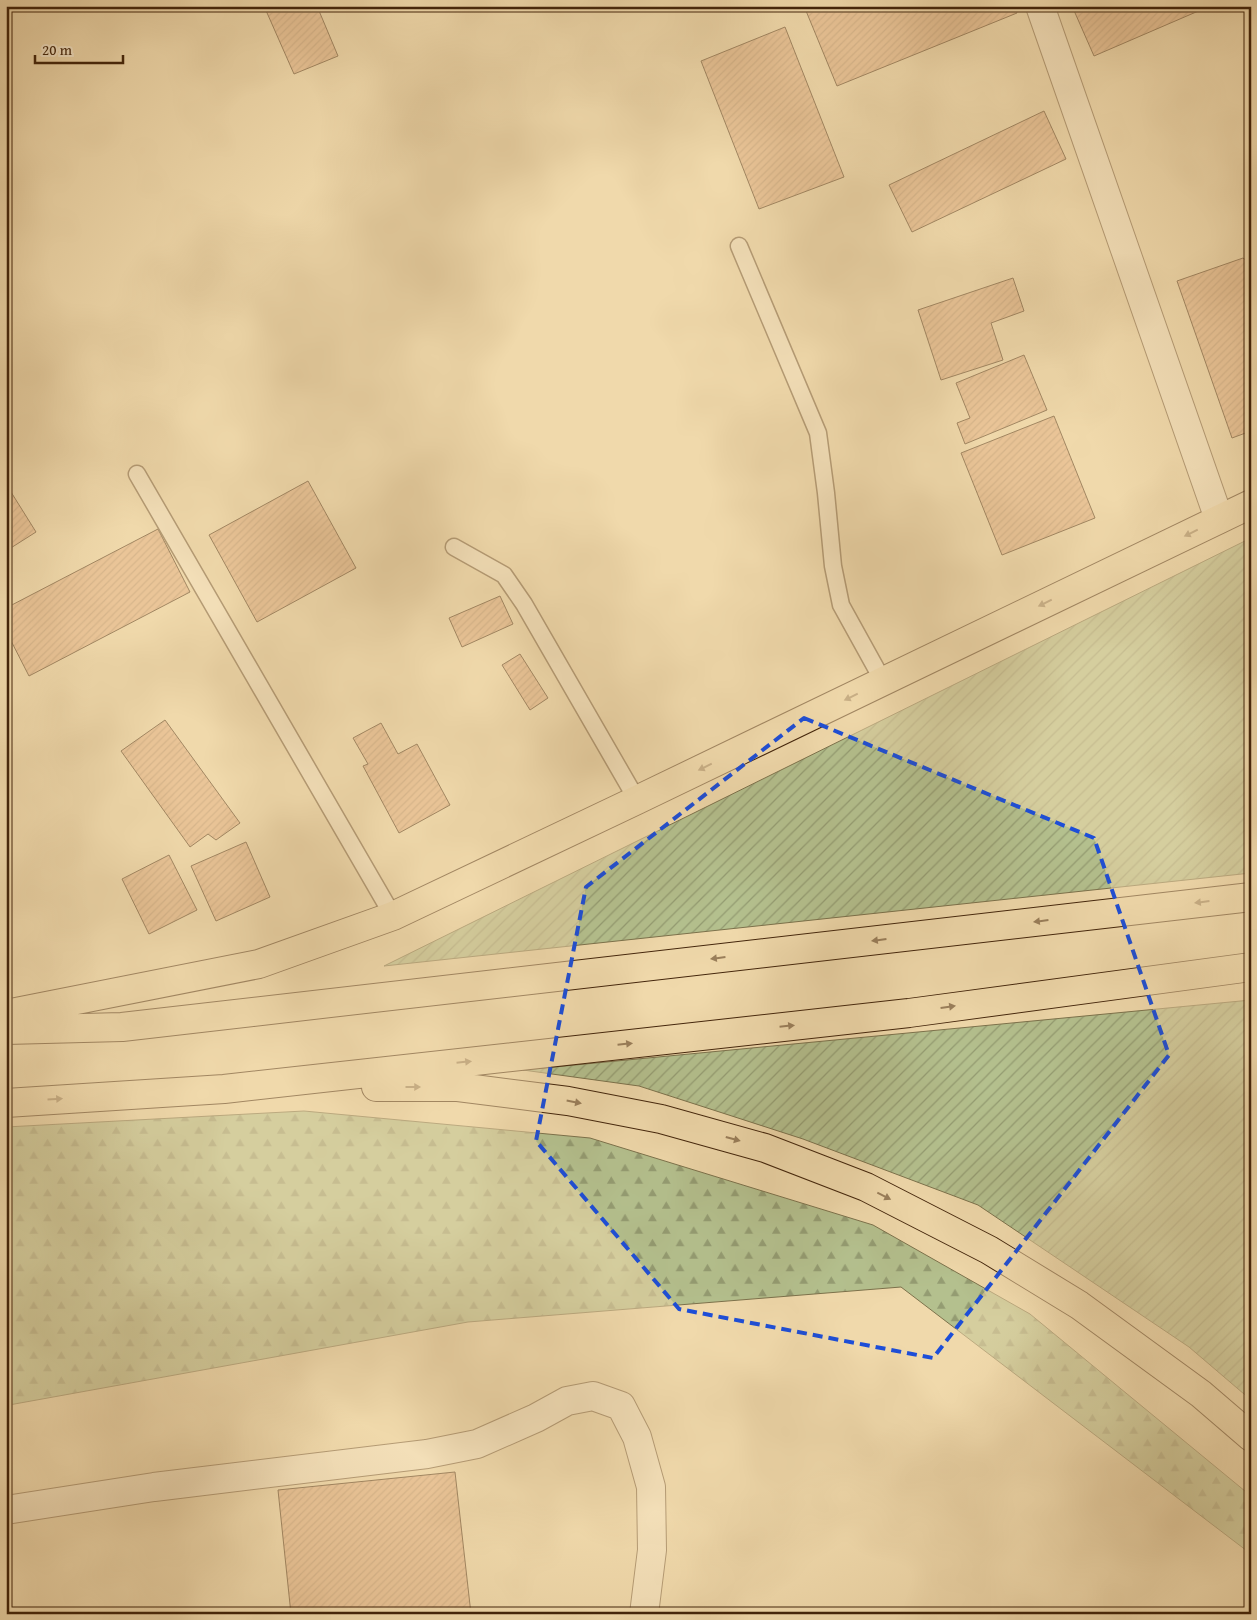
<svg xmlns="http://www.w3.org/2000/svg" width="1257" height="1620" font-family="'Gentium Book Plus',serif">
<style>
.forest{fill:url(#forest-firs);stroke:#7c724c}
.garden{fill:url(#garden-furrows);stroke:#7c724c}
.building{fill:url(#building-hatch);stroke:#43250b}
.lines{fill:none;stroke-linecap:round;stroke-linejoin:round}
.service-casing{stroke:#6e5233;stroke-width:19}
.minor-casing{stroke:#6e5233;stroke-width:30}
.motorway-casing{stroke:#43250b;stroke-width:30}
.service{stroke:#f5e6c8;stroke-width:16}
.minor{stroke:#f5e6c8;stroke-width:28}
.motorway{stroke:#f0d9ab;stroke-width:28}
.oneway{fill:#9a7f5b}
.marked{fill:none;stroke:#1d4ed8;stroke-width:4;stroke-dasharray:10 6;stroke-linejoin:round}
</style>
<defs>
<pattern id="forest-firs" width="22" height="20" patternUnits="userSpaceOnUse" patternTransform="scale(1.25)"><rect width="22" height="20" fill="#b4c08e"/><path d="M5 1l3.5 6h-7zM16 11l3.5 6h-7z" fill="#949c72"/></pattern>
<pattern id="garden-furrows" width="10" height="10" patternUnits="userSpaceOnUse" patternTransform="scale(1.25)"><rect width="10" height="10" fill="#b4c08e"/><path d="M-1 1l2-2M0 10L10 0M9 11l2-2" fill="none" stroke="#949c72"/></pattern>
<pattern id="building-hatch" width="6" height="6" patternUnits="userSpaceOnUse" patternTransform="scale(1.25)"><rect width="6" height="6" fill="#e3ae80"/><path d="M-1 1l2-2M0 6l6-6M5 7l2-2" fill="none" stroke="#ba8d67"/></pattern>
</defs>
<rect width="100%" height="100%" fill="#f0d9ab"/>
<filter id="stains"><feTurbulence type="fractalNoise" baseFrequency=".004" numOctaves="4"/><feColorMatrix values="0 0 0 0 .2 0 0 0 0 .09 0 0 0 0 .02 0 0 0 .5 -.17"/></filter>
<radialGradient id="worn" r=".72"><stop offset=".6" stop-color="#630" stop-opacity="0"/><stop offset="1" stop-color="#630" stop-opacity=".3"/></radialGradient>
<path class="forest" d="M 304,1111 L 590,1138 L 873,1225 L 1030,1314 L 1251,1496 L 1251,1554 L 901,1287 L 468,1322 L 9,1405 L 6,1388 L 6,1127 Z"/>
<path class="garden" d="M 1251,538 L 1251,873 L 384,966 Z
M 1251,1000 L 1251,1400 L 1189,1347 L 978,1205 L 803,1139 L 639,1086 L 523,1070 Z"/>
<path class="building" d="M 264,6 L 317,6 L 338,56 L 294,74 Z
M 804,6 L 961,6 L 963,12 L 978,6 L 1014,6 L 1017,13 L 837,86 Z
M 1072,6 L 1210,6 L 1094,56 Z
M 785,27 L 844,177 L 759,209 L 701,61 Z
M 1044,111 L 1066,159 L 912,232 L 889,185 Z
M 1243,258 L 1251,264 L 1251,431 L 1232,438 L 1177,281 Z
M 1013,278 L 1024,311 L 991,323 L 1003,360 L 941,380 L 918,310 Z
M 1024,355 L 1047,410 L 965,444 L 957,423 L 970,418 L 956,383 Z
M 1054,416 L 1095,518 L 1002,555 L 961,453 Z
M 308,481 L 356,568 L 257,622 L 209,535 Z
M 6,484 L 36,532 L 6,551 Z
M 158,529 L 190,592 L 29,676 L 6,631 L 6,608 Z
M 500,596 L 513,624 L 462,647 L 449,618 Z
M 520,654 L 548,698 L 530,710 L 502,665 Z
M 165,720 L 240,823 L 216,840 L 208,834 L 190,847 L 121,751 Z
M 381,723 L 398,754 L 417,744 L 450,805 L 399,833 L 363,766 L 368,764 L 353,738 Z
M 246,842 L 270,897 L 216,921 L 191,866 Z
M 169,855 L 197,910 L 149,934 L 122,879 Z
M 455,1472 L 471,1614 L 291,1614 L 278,1490 Z"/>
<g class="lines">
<g class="service-casing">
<path id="service" d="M 739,246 L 818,433 L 826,493 L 833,566 L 841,605 L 883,681
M 137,474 L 393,916
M 454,547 L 504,575 L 524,604 L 637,800"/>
</g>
<g class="minor-casing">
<path id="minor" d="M 1040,6 L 1219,519
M 6,1510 L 154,1487 L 427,1454 L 477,1444 L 536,1418 L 567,1401 L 593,1396 L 621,1406 L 637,1437 L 651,1487 L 652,1550 L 644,1614"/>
</g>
<g class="motorway-casing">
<path id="motorway" d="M 6,1014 L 259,964 L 393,916 L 637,800 L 1251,504
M 6,1030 L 122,1027 L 1251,897
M 376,1087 L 458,1087 L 568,1101 L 661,1119 L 765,1148 L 866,1187 L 989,1250 L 1079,1305 L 1201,1394 L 1251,1437
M 6,1103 L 224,1089 L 909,1013 L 1251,967"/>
</g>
<use href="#service" class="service"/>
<use href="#minor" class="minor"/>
<use href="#motorway" class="motorway"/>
</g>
<defs><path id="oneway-solid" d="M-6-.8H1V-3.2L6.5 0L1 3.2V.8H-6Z" transform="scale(1.25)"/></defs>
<g class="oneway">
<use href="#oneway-solid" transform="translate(1191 533) rotate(154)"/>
<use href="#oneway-solid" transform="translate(1045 603) rotate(154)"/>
<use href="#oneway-solid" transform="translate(851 697) rotate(154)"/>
<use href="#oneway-solid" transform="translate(705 767) rotate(154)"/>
<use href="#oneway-solid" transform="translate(1202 902) rotate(173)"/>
<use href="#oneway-solid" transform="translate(1041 921) rotate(173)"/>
<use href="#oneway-solid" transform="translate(879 940) rotate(173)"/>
<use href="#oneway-solid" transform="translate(718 958) rotate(173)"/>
<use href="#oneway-solid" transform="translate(948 1007) rotate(-8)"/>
<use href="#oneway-solid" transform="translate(787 1026) rotate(-6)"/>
<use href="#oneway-solid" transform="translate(625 1044) rotate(-6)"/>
<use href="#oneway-solid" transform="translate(464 1062) rotate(-6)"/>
<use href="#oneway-solid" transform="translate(413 1087)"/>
<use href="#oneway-solid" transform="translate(55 1099) rotate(-4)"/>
<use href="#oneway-solid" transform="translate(574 1102) rotate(11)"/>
<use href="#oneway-solid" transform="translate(733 1139) rotate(15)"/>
<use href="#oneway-solid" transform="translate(884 1196) rotate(27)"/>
</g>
<path d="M0 0H1257V1620H0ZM 804,718 L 1094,838 L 1169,1055 L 933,1358 L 679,1309 L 536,1141 L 586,887 Z" fill="#f0d9ab" fill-opacity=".55" fill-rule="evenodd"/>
<path class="marked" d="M 804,718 L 1094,838 L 1169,1055 L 933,1358 L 679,1309 L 536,1141 L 586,887 Z"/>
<rect width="1257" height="1620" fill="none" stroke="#f0d9ab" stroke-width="25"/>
<rect x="8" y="8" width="1242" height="1605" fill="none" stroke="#43250b" stroke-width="2.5"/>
<rect x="12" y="12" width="1232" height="1595" fill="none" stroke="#43250b"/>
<path d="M35 55v8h88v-8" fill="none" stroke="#43250b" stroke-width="2.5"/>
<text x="42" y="55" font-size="15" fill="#43250b" stroke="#f5e6c8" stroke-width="4" paint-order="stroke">20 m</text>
<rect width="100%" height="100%" filter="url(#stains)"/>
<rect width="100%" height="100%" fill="url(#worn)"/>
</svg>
